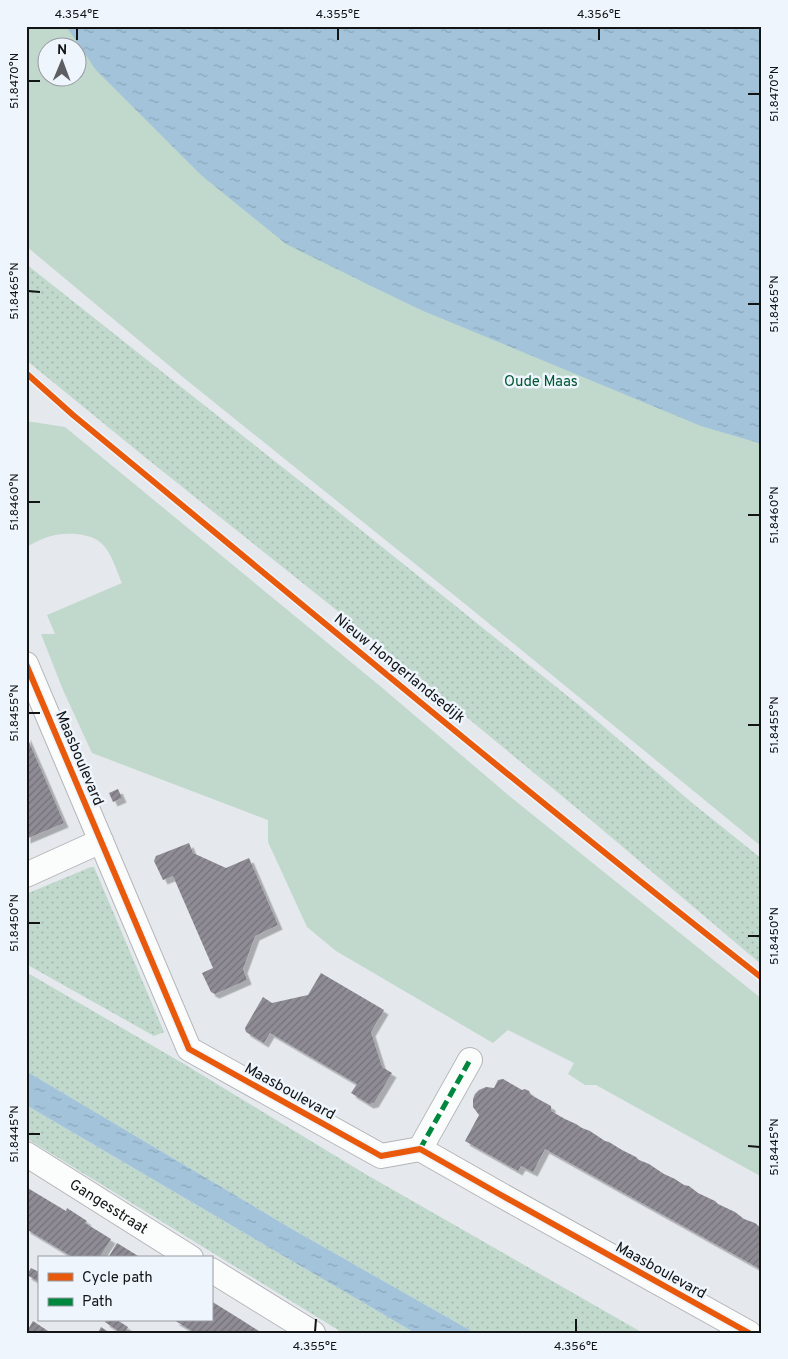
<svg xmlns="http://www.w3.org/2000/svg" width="788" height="1359" font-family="Overpass,sans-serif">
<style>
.grass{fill:url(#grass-dots)}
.green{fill:#c0d9cc;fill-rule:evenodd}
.water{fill:url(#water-ripples)}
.building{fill:url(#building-hatch);filter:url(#shadow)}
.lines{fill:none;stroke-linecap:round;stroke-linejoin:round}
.street-casing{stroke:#b3b5b8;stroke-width:26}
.street{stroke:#fbfcfc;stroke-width:24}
.quiet{stroke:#00873e;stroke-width:5;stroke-dasharray:10 5;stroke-linecap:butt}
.cycleway-casing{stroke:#eff5fc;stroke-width:9}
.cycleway{stroke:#e8590c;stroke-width:6}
.ticks{fill:none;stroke:#121416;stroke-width:2}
.labels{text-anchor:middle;stroke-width:5;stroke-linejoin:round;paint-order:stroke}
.park-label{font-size:15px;fill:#015934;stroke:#eff5fc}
.street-label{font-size:15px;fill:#121416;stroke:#eff5fc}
.neatline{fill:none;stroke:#121416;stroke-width:2}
.ticks-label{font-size:12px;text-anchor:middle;fill:#121416}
</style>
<defs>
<pattern id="grass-dots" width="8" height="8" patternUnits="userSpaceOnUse" patternTransform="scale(1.25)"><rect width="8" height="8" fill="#c0d9cc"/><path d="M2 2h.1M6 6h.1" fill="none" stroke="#a4b9ae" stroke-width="1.8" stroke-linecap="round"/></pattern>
<pattern id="water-ripples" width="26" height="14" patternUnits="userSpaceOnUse" patternTransform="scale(1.25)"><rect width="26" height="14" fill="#a2c3da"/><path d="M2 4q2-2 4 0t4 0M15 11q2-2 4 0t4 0" fill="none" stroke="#8aa7ba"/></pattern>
<pattern id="building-hatch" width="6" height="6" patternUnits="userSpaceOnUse" patternTransform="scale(1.25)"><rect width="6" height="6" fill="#8f8c95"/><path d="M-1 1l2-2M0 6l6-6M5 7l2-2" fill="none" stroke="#737179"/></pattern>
<filter id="shadow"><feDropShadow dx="4.5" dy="4.5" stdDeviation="0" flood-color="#0004"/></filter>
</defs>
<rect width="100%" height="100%" fill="#e5e8ec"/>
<path class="grass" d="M 26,264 L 310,489 L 580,706 L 691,802 L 762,859 L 762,965 L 585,815 L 349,620 L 146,458 L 26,360 Z
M 91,867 L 94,867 L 164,1032 L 154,1036 L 26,964 L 26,894 Z
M 26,972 L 184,1064 L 367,1175 L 643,1333 L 475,1333 L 292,1229 L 26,1071 Z
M 26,1105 L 415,1333 L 343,1333 L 26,1138 Z"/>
<path class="green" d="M 26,26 L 368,26 L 762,254 L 762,847 L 470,608 L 184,378 L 26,246 ZM 48,48 L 78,48 L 78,78 L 48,78 Z
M 26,421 L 65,427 L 380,686 L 513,799 L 762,999 L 762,1177 L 596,1085 L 585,1085 L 568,1074 L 574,1063 L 508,1030 L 493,1043 L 336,951 L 307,927 L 268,842 L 268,820 L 92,753 L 63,690 L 41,634 L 55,634 L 47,615 L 122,583 C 116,570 112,552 100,542 C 89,533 65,532 51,536 C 43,538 34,543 26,547 Z"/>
<path class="water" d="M 66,26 L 762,26 L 762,444 L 701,426 L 421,310 L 367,284 L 286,244 L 201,175 L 96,70 Z
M 26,1071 L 292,1229 L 475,1333 L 415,1333 L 26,1105 Z"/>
<path class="building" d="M 26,735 L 64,823 L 26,839 Z
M 118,789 L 122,798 L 113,802 L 109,793 Z
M 189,843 L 193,853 L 226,868 L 249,858 L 278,925 L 255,936 L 243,969 L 247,980 L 215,994 L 211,992 L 202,973 L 213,968 L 173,876 L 163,880 L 154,861 L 156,856 Z
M 321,973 L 384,1010 L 371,1032 L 382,1067 L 392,1073 L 374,1103 L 369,1104 L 351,1093 L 357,1084 L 270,1033 L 264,1043 L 246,1032 L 245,1028 L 263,997 L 272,1003 L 308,995 Z
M 503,1079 L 522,1090 L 525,1089 L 529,1091 L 531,1095 L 551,1106 L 551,1111 L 565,1119 L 576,1124 L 582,1128 L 590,1131 L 605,1141 L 609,1142 L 622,1150 L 636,1157 L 639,1160 L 649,1164 L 664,1174 L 675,1179 L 684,1185 L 689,1186 L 698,1193 L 715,1201 L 718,1204 L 735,1212 L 744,1219 L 755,1223 L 762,1229 L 762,1270 L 545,1149 L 533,1172 L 521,1166 L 518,1171 L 465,1141 L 479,1115 L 473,1107 L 473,1099 L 475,1094 L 479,1090 L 486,1087 L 494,1088 L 498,1080 Z
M 26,1187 L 66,1211 L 67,1208 L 87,1221 L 85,1223 L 111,1239 L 99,1258 L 74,1258 L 26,1229 Z
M 117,1243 L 135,1254 L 141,1258 L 108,1258 Z
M 31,1268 L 39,1272 L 39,1282 L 27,1275 Z
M 211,1301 L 240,1319 L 262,1333 L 195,1333 L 174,1320 L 211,1320 Z
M 106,1320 L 117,1320 L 128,1327 L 124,1333 L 121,1333 L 105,1322 Z
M 33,1321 L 51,1333 L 26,1333 Z
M 101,1327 L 110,1333 L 98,1333 Z"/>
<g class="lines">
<g class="street-casing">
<g id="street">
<path d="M 26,664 L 189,1049 L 381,1156 L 420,1149 L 501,1195 L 749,1333"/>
<path d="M 26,875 L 101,841"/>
<path d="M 420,1149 L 470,1060"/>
<path id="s1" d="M 26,1154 L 191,1258"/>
<path d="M 211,1270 L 313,1333"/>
</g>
</g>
<use href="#street" class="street"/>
<path class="quiet" d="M 420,1149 L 470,1060"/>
<g class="cycleway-casing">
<path id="cycleway" d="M 26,373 L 73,415 C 302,604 529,795 762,978
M 26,664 L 189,1049 L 381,1156 L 420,1149 L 501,1195 L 749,1333"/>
</g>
<use href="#cycleway" class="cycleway"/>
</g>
<path class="ticks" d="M 77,40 L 77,28M 338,40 L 338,28M 599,40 L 599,28M 28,81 L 40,81M 748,94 L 760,94M 28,291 L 40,292M 748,304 L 760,304M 28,502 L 40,502M 748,515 L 760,515M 28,713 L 40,713M 748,725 L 760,725M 28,923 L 40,923M 748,936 L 760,936M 28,1134 L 40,1134M 748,1146 L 760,1147M 315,1332 L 316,1319M 576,1332 L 576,1319"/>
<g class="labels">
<g class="park-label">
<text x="541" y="386">Oude Maas</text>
</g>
<g class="street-label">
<text transform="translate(400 668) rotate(39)" y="5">Nieuw Hongerlandsedijk</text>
<text transform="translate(80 758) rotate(67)" y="5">Maasboulevard</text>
<text transform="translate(290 1091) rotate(29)" y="5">Maasboulevard</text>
<text dy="5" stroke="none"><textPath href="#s1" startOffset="98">Gangesstraat</textPath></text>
<text transform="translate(661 1270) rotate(29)" y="5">Maasboulevard</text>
</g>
</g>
<rect width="788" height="1359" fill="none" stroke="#eff5fc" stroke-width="55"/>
<rect x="38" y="1256" width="175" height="65" fill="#eff5fc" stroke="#979ba0"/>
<rect x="48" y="1273" width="25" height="8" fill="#e8590c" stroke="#979ba0"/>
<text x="82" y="1282" font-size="15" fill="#121416">Cycle path</text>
<rect x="48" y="1298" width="25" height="8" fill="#00873e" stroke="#979ba0"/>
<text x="82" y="1306" font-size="15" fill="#121416">Path</text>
<g transform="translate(62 62) rotate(1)"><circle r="24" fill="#eff5fc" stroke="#979ba0"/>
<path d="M0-4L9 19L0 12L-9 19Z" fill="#5c5e61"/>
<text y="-8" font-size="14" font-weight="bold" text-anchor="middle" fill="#121416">N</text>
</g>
<rect x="28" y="28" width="732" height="1304" class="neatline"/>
<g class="ticks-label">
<text x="77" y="18">4.354°E</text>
<text x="338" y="18">4.355°E</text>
<text x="599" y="18">4.356°E</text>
<text transform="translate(14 81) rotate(-90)" y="4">51.8470°N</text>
<text transform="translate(774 94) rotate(-90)" y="4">51.8470°N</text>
<text transform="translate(14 291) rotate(-90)" y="4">51.8465°N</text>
<text transform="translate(774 304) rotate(-90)" y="4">51.8465°N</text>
<text transform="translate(14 502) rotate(-90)" y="4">51.8460°N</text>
<text transform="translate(774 515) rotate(-90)" y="4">51.8460°N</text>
<text transform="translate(14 713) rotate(-90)" y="4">51.8455°N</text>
<text transform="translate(774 725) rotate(-90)" y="4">51.8455°N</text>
<text transform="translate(14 923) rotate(-90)" y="4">51.8450°N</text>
<text transform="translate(774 936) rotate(-90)" y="4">51.8450°N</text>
<text transform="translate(14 1134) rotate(-90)" y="4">51.8445°N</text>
<text transform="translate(774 1147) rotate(-90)" y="4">51.8445°N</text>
<text x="315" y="1350">4.355°E</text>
<text x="576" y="1350">4.356°E</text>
</g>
</svg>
